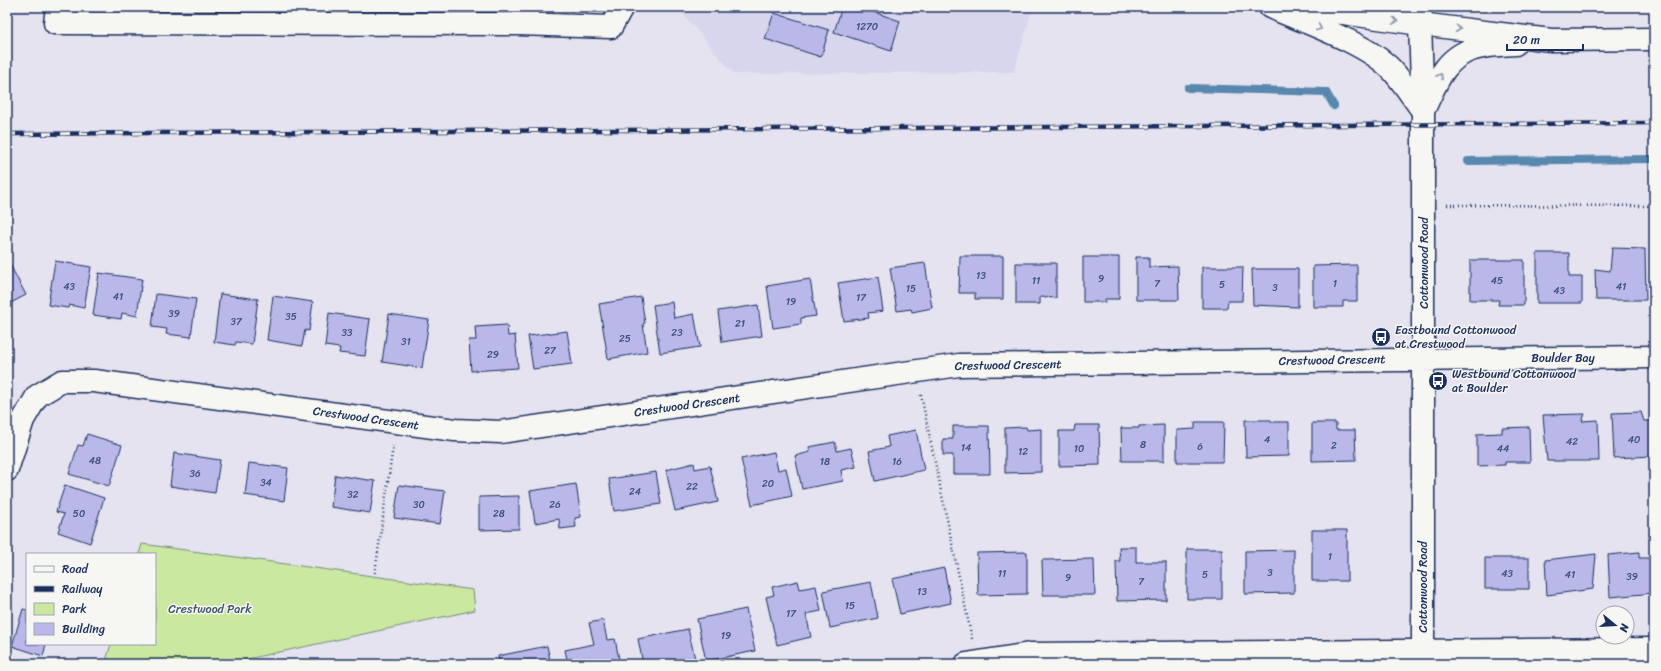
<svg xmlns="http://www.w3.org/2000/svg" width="1661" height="671" font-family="Sriracha,sans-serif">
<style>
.built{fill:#d7d6ed}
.green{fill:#cae89f;stroke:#728c7e}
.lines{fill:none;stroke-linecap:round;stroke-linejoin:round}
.stream{stroke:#5988ae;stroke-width:8}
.building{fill:#b9b8e9;stroke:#1b2f5e}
.minor-casing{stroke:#1b2f5e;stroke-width:25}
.major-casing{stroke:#1b2f5e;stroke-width:25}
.path{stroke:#1b2f5e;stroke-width:2.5;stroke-dasharray:1 3;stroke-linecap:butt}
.minor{stroke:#f6f6f2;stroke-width:22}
.major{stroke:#f6f6f2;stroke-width:22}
.rail-casing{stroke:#1b2f5e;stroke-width:4.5}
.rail{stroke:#f6f6f2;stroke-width:3;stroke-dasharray:9;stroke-linecap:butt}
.oneway{stroke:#8892a8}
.labels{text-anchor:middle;stroke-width:3;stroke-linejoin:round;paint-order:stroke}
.number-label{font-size:10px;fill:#425181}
.street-label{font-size:12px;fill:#1b2f5e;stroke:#f6f6f2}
.poi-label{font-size:12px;fill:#1b2f5e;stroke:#f6f6f2;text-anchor:start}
.park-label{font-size:12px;fill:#3e546b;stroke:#f6f6f2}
</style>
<rect width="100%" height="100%" fill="#e4e3ef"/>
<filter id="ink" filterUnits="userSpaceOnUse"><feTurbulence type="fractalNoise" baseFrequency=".025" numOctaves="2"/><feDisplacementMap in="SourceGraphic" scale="8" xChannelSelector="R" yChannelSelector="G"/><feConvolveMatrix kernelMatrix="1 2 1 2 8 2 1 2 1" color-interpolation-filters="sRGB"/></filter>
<g filter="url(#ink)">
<path class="built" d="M 677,7 L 1033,7 L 1014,72 L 734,74 Z"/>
<path class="green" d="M 142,544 L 473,590 L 475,610 L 224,664 L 105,664 L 111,644 L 155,644 L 155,554 L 139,554 Z"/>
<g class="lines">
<path class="stream" d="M 1188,88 L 1326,92 L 1334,106
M 1468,161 L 1654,159"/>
</g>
<path class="building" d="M 842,7 L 859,7 L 900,21 L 891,51 L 834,32 Z
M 774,13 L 829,30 L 821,57 L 765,39 Z
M 1612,248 L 1645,249 L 1646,300 L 1596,300 L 1595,269 L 1610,271 Z
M 1537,253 L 1569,253 L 1569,277 L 1582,277 L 1582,303 L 1537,303 Z
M 960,256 L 1003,256 L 1003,299 L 975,299 L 975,293 L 959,293 Z
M 1083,257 L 1119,257 L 1119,299 L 1105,299 L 1105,302 L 1083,302 Z
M 1136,257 L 1149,257 L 1149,267 L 1178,266 L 1179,300 L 1136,300 Z
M 7,259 L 26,295 L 7,305 Z
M 1470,260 L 1524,260 L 1524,305 L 1498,305 L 1499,300 L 1470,300 Z
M 55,261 L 91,267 L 84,308 L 69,305 L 68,308 L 48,305 Z
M 925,263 L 932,308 L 912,312 L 911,309 L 897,311 L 890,268 Z
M 1016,263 L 1056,263 L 1056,298 L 1040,297 L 1040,304 L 1016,304 Z
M 1357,265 L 1357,301 L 1343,301 L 1343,307 L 1313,307 L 1313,266 Z
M 1202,267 L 1243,267 L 1242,301 L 1228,301 L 1227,308 L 1202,308 Z
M 1252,269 L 1298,269 L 1298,307 L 1253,305 Z
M 99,273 L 142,279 L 137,316 L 122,313 L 121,319 L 93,315 Z
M 878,277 L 883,311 L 868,313 L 869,318 L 844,321 L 838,283 Z
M 810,279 L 816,316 L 801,318 L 801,324 L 773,328 L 767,286 Z
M 156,294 L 196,299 L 191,337 L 166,334 L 167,329 L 152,327 Z
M 220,294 L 258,299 L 252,344 L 236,342 L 235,345 L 214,342 Z
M 273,296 L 313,302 L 309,331 L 305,330 L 302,346 L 267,340 Z
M 641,297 L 645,323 L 643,324 L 647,352 L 608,359 L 599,304 Z
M 672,302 L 674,318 L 694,314 L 700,347 L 660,353 L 653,305 Z
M 758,305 L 762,336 L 722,342 L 718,311 Z
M 329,313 L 370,319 L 365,356 L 339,353 L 340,348 L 325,346 Z
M 389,314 L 429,320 L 422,368 L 382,362 Z
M 507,325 L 508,336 L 515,335 L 518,368 L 471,371 L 469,340 L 476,340 L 475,327 Z
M 567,331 L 572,364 L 533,369 L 528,336 Z
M 1641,412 L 1644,421 L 1654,421 L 1654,456 L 1614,458 L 1612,413 Z
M 1585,414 L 1582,421 L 1598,420 L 1599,461 L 1547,461 L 1543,415 Z
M 1245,420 L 1271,420 L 1272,422 L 1289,422 L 1289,456 L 1246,457 Z
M 1195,422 L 1224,422 L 1223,462 L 1177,462 L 1177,430 L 1195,429 Z
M 1312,423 L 1336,423 L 1336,430 L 1355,430 L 1356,460 L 1312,461 Z
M 1075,425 L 1099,425 L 1100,465 L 1059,466 L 1059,431 L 1074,431 Z
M 1164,425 L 1164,461 L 1122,461 L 1121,428 L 1139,428 L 1139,426 Z
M 953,426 L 989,426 L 990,474 L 953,474 L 953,455 L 943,455 L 943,439 L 953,439 Z
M 1026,427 L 1027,430 L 1041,429 L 1041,472 L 1005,473 L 1005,428 Z
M 1529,427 L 1530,462 L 1505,462 L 1505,465 L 1477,466 L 1477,434 L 1502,433 L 1502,428 Z
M 916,430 L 924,470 L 875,481 L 869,451 L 889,447 L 887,436 Z
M 87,434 L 122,445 L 109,486 L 69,474 L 78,445 L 83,446 Z
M 835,442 L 837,451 L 851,448 L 856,467 L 841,470 L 843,481 L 802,489 L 795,456 L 810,452 L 809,447 Z
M 774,452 L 778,470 L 786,468 L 792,496 L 752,505 L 741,459 Z
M 174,453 L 220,460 L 215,493 L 170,486 Z
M 249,463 L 288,468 L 284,501 L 245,495 Z
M 694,463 L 695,469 L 710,466 L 718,502 L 675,511 L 666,470 Z
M 656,472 L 661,504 L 614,511 L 609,479 Z
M 335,475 L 375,481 L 370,513 L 331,507 Z
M 576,484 L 581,517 L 575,518 L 576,527 L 560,529 L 559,519 L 535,523 L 530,491 Z
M 65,485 L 104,498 L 90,543 L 58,532 L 64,514 L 56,512 Z
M 399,485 L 445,491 L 440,524 L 394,518 Z
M 519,496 L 519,529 L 479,530 L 479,497 Z
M 1312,530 L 1347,530 L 1347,581 L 1312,581 Z
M 1119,547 L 1136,547 L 1136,562 L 1166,562 L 1166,600 L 1117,601 L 1116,561 L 1120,561 Z
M 1187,549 L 1222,549 L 1222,599 L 1187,599 Z
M 1294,550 L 1294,593 L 1245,594 L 1245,551 Z
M 1027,552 L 1027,594 L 978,595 L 977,553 Z
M 1639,552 L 1639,558 L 1654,558 L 1654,593 L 1610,597 L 1608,555 Z
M 1596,554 L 1593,589 L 1547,595 L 1545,560 Z
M 1485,558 L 1529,558 L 1529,589 L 1485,589 Z
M 1094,559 L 1095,595 L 1043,595 L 1042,560 Z
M 944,568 L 951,603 L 900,614 L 892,579 Z
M 798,581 L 800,589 L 816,586 L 821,611 L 806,614 L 811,637 L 777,645 L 766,597 L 774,595 L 772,587 Z
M 871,582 L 878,618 L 830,628 L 823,591 Z
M 23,609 L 27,610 L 27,644 L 46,644 L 43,656 L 12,646 Z
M 746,609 L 755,651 L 706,661 L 697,619 Z
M 603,620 L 607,640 L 615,639 L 620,664 L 568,664 L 565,650 L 594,644 L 589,623 Z
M 688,629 L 696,663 L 643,664 L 638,639 Z
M 547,646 L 551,664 L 500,664 L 498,656 Z"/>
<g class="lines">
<g class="minor-casing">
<path id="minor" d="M 57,7 L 55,23 L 518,24 L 529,7
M 1421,7 L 1420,24 L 1423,111 L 1423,664
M 518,24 L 611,27 L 622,7
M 7,470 L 23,420 L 37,396 L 62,381 L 94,381 L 455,430 L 500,432 L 959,365 L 1654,357
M 966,664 L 1030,654 L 1654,649"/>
</g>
<g class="major-casing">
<path id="major" d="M 1270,7 C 1304,22 1367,43 1392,70 C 1403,82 1413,98 1423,111 C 1435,86 1444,57 1474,49 C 1487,45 1502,45 1515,44
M 1301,7 L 1420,24 L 1551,40 L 1654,39"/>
</g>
<path class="path" d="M 1447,205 L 1654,206
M 921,395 L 972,639
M 375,573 L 393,446"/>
<use href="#minor" class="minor"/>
<use href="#major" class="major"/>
<g class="rail-casing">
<path id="rail" d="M 7,134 L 1654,123"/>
</g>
<use href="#rail" class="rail"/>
</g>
<defs><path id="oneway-chevron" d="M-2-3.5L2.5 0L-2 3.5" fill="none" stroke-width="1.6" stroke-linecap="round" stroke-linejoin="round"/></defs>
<g class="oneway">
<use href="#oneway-chevron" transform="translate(1395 21) rotate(9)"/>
<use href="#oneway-chevron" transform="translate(1319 28) rotate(23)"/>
<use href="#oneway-chevron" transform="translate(1458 29) rotate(7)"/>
<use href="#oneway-chevron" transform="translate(1440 76) rotate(-63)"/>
</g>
</g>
<defs>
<g id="bus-disc" transform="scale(1)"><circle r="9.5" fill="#1b2f5e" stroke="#f6f6f2"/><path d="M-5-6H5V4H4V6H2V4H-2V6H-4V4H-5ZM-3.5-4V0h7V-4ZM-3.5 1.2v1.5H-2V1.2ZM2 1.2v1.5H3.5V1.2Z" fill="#fff"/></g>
</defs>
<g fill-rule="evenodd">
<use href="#bus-disc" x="1381" y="337"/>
<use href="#bus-disc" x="1438" y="381"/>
</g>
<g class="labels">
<g class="number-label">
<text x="867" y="30">1270</text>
<text x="981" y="279">13</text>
<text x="1101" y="282">9</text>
<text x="1036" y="284">11</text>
<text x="1497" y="284">45</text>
<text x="1157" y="287">7</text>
<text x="1335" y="287">1</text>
<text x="1222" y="288">5</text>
<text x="69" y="290">43</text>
<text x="1621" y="290">41</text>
<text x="1275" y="291">3</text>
<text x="911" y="292">15</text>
<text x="1559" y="294">43</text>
<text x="118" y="300">41</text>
<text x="861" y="301">17</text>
<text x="791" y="305">19</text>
<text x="174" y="317">39</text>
<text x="291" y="320">35</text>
<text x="236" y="325">37</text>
<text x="740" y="327">21</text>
<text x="347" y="336">33</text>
<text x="677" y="336">23</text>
<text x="625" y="342">25</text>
<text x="406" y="345">31</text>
<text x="550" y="354">27</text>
<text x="493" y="358">29</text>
<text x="1267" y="443">4</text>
<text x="1634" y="443">40</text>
<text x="1572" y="445">42</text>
<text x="1143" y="448">8</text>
<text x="1334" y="449">2</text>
<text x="1200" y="450">6</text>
<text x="966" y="451">14</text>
<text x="1079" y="452">10</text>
<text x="1503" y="452">44</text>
<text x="1023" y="455">12</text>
<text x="95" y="464">48</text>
<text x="825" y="465">18</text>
<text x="897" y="465">16</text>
<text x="195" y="477">36</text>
<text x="266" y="486">34</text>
<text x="768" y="487">20</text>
<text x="692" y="490">22</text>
<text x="635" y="495">24</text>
<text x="353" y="498">32</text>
<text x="419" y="508">30</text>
<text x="555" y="508">26</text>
<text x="79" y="517">50</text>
<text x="499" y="517">28</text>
<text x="1330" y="560">1</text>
<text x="1270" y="576">3</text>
<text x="1002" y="577">11</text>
<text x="1507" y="577">43</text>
<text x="1205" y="578">5</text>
<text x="1570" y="578">41</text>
<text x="1632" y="580">39</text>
<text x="1068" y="581">9</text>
<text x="1141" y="585">7</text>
<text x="922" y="595">13</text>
<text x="850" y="609">15</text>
<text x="791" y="617">17</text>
<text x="726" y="639">19</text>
</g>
<g class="street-label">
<text transform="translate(1424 263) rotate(-90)" y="4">Cottonwood Road</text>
<text x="1563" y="362">Boulder Bay</text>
<text transform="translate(1332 360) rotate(-1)" y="4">Crestwood Crescent</text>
<text transform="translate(1008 365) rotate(-1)" y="4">Crestwood Crescent</text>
<text transform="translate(687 405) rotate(-8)" y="4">Crestwood Crescent</text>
<text transform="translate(366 418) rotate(8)" y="4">Crestwood Crescent</text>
<text transform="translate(1423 587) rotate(-90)" y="4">Cottonwood Road</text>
</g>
<g class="poi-label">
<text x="1395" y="334">Eastbound Cottonwood<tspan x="1395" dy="14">at Crestwood</tspan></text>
<text x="1452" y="378">Westbound Cottonwood<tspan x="1452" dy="14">at Boulder</tspan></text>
</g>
<g class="park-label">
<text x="210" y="613">Crestwood Park</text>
</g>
</g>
<rect width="1661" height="671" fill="none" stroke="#f6f6f2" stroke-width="24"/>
<rect x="12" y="12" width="1637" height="647" fill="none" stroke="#1b2f5e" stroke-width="1.5" filter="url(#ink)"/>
<rect x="26" y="553" width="130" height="92" fill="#f6f6f2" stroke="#9ea6b7"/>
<rect x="34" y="566" width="20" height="6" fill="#f6f6f2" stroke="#9ea6b7"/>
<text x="62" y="573" font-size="12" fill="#1b2f5e">Road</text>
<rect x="34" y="586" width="20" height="6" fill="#1b2f5e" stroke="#9ea6b7"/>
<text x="62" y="593" font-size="12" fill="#1b2f5e">Railway</text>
<rect x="34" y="603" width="20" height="12" fill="#cae89f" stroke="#9ea6b7"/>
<text x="62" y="613" font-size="12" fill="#1b2f5e">Park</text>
<rect x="34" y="623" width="20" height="12" fill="#b9b8e9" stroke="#9ea6b7"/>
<text x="62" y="633" font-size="12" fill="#1b2f5e">Building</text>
<g transform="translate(1615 625) rotate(108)"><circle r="19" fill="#f6f6f2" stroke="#9ea6b7"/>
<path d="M0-3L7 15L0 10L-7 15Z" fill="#1b2f5e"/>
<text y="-6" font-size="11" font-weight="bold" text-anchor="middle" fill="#1b2f5e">N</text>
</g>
<path d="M1507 44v6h76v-6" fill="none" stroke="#1b2f5e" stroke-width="2"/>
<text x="1513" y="44" font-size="12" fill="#1b2f5e" stroke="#f6f6f2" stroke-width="3" paint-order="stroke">20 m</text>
</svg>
